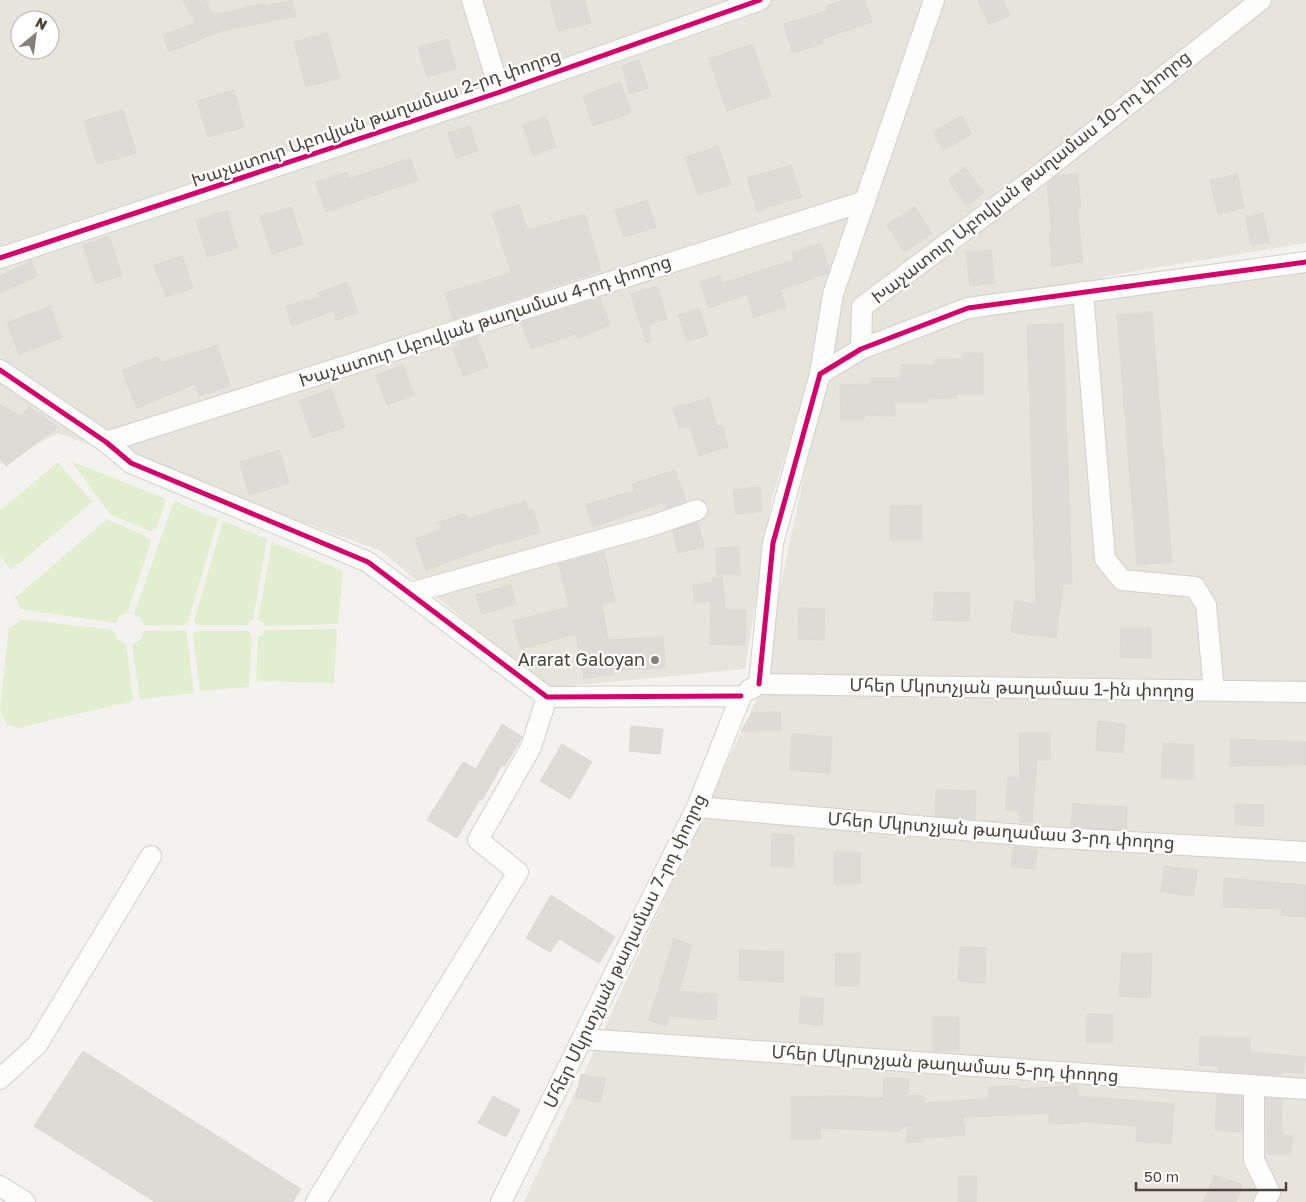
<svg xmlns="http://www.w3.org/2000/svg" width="1306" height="1202" font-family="'Golos Text','Noto Sans Armenian',sans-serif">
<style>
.residential{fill:#e7e4dc;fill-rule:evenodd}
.green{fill:#e1eecf}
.building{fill:#dedbd6;stroke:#dcd9d4}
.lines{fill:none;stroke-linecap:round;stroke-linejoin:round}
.minor-casing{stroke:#d2d0cb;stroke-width:22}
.minor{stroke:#fdfdfc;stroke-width:20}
.cycleway-casing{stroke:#fff;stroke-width:8}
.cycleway{stroke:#d6006c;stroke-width:5}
.poi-dot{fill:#868178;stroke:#fff;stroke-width:2}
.labels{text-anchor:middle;stroke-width:4.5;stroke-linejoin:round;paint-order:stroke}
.street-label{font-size:18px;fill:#4b4439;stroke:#fff}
.poi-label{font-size:18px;fill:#4b4439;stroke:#fff;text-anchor:end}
</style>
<rect width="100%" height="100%" fill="#f4f2ee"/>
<path class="residential" d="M 0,0 L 1306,0 L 1306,243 L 1113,275 L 974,313 L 1306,272 L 1306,1202 L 524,1202 L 757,698 L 825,375 L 973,314 L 815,357 L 772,498 L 745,669 L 547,688 L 381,551 L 58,433 L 0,464 ZM 20,20 L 50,20 L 50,50 L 20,50 Z"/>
<path class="green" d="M 71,461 L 166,499 L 156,529 L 150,531 L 110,514 Z
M 58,462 L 92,502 L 11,570 L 0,556 L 0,511 Z
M 174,501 L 218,519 L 188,622 L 184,625 L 144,625 L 141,618 L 134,614 Z
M 107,519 L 145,536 L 151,542 L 127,613 L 120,616 L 115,623 L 21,609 L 15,598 Z
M 223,521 L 267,539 L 253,620 L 250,621 L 247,625 L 197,625 L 194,621 Z
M 272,542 L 343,571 L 338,624 L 265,626 L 263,622 L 258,620 Z
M 20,619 L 113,630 L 118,640 L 126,643 L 133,701 L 17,728 L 7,725 L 0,710 L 9,627 L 17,624 Z
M 337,629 L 334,683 L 256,681 L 258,637 L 263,635 L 264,630 Z
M 186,630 L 194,693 L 140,699 L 132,644 L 139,641 L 145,631 Z
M 196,631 L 248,631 L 252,636 L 249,687 L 200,691 L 193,634 Z"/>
<path class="building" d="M 183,0 L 205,0 L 214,15 L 264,3 L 265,6 L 292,0 L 296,16 L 221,31 L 169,52 L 163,35 L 196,23 Z
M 550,0 L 585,0 L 591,23 L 558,31 Z
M 844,0 L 864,0 L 872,22 L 822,39 L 823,43 L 793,53 L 784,24 L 828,10 L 827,6 Z
M 978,0 L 1003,0 L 1010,15 L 989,25 Z
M 327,33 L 340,78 L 306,87 L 294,42 Z
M 448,39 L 456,69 L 427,77 L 418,47 Z
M 752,44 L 771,96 L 727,111 L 709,59 Z
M 639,60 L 648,88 L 630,94 L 622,66 Z
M 620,82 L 631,113 L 593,126 L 583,96 Z
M 234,90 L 244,127 L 208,137 L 197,101 Z
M 123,110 L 136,153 L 97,164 L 84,121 Z
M 962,116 L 972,134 L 943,150 L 933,132 Z
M 546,117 L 556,147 L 533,155 L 523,125 Z
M 470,126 L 478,151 L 456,158 L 448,133 Z
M 718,146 L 731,184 L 698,195 L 685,157 Z
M 410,158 L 418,180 L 326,212 L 316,182 L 347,172 L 349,179 Z
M 791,165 L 801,197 L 757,211 L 747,178 Z
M 965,167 L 984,193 L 967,206 L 948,180 Z
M 1077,174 L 1081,206 L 1077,207 L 1083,262 L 1052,266 L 1049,233 L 1052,233 L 1047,184 L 1056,176 Z
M 1237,174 L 1244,208 L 1218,214 L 1210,180 Z
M 647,200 L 656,227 L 624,237 L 615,210 Z
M 519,204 L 527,230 L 585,214 L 601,271 L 453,319 L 445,293 L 511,273 L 492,213 Z
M 291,207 L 303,244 L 272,254 L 260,216 Z
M 915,207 L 932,234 L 904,252 L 887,225 Z
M 227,211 L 238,248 L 207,257 L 196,220 Z
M 1263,213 L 1269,242 L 1251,245 L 1246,217 Z
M 109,236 L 122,275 L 96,284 L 83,245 Z
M 821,243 L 829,268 L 828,273 L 780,290 L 786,307 L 754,317 L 747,294 L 709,308 L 700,282 L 720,275 L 722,283 L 794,260 L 792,253 Z
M 991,250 L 995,283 L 970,286 L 966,252 Z
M 182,256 L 193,288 L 166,297 L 154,265 Z
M 31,261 L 37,276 L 0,293 L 0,276 Z
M 347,282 L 358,312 L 336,320 L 333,311 L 292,326 L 286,306 L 319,297 L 318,293 Z
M 657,286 L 667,319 L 650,324 L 650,342 L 646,342 L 631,294 Z
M 600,298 L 610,325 L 578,338 L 576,334 L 531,349 L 521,323 Z
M 50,306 L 62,338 L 19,354 L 7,323 Z
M 699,309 L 708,335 L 687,341 L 679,315 Z
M 1152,312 L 1172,562 L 1137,565 L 1117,315 Z
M 1063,324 L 1072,584 L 1063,584 L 1056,638 L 1011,632 L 1015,601 L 1036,604 L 1027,325 Z
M 477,337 L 488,367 L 463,376 L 453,348 L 461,345 L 460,342 Z
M 217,345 L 230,386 L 199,396 L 195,384 L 137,408 L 122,371 L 158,356 L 161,363 Z
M 963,353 L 983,353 L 983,394 L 956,394 L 956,398 L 927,399 L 927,402 L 895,402 L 895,416 L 864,415 L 864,420 L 841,420 L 840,385 L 871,384 L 871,378 L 901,378 L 901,365 L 934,365 L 934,360 L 963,359 Z
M 403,365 L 414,395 L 387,405 L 376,375 Z
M 331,389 L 345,427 L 313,438 L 299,401 Z
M 709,398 L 717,427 L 722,426 L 728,447 L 699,456 L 690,426 L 679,428 L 673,408 Z
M 0,405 L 22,417 L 29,407 L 58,427 L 6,466 L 0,458 Z
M 279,450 L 289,483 L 249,495 L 240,462 Z
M 675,470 L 686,501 L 667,508 L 665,502 L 593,527 L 586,504 L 635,491 L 632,484 Z
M 760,487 L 762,511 L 736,514 L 733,490 Z
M 525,501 L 529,511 L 533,510 L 540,532 L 503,544 L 503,542 L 426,570 L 415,539 L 442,529 L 439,522 L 465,513 L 467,519 Z
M 922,505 L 922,540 L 890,540 L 890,506 Z
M 698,522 L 704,547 L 678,553 L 673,531 Z
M 739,547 L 740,574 L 717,575 L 716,548 Z
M 604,552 L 615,601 L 602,604 L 608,640 L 663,637 L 665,668 L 614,670 L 614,674 L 584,679 L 576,634 L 521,649 L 513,621 L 569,607 L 559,564 Z
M 722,577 L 725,609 L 746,610 L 745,645 L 710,644 L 711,601 L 694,603 L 693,585 L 712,583 L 712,578 Z
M 511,585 L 516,604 L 482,614 L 476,595 Z
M 934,592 L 970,593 L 969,621 L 933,620 Z
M 799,608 L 825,609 L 824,640 L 798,639 Z
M 1121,628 L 1151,628 L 1151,658 L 1120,657 Z
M 780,712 L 781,730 L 741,731 L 752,713 Z
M 1098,721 L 1125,724 L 1123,753 L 1096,750 Z
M 502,724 L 522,737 L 505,766 L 502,765 L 482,800 L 480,799 L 457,838 L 427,820 L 463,762 L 476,769 Z
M 631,726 L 663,729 L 660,754 L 629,751 Z
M 1019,733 L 1050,733 L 1051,760 L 1037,760 L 1032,823 L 1020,822 L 1020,811 L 1005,810 L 1008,777 L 1020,778 Z
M 792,734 L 832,737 L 830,773 L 789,770 Z
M 1230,739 L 1306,742 L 1306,765 L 1230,766 Z
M 1163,743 L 1194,745 L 1193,779 L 1161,778 Z
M 562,744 L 592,762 L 570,799 L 540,781 Z
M 936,790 L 976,791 L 975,819 L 935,816 Z
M 1073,804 L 1127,807 L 1126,830 L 1071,827 Z
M 1235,804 L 1264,805 L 1264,826 L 1235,825 Z
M 772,834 L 794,835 L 793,867 L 771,866 Z
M 1014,847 L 1037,850 L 1035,869 L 1011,867 Z
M 834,852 L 860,852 L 860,884 L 834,884 Z
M 1164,866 L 1197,870 L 1194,896 L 1161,892 Z
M 1224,878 L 1306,885 L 1306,917 L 1281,915 L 1282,909 L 1223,907 Z
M 551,895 L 615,937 L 599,963 L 559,939 L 550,952 L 526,938 Z
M 674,939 L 692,945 L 679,991 L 718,995 L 716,1020 L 669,1016 L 666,1026 L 649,1020 Z
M 960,947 L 986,948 L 985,983 L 958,981 Z
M 740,950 L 784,952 L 783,982 L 739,980 Z
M 836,953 L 860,954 L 859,986 L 835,985 Z
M 1122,953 L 1152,954 L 1150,998 L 1119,996 Z
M 801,997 L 824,999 L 822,1025 L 799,1023 Z
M 1087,1014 L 1113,1015 L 1113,1042 L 1086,1042 Z
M 933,1017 L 959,1017 L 959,1051 L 933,1051 Z
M 1200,1037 L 1251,1038 L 1250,1052 L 1305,1057 L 1303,1073 L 1281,1072 L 1281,1075 L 1218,1071 L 1218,1066 L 1199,1065 Z
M 83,1051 L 301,1189 L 293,1202 L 155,1202 L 34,1126 Z
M 581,1074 L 605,1079 L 600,1103 L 576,1098 Z
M 884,1078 L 909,1079 L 908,1095 L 924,1096 L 924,1103 L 989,1099 L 988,1087 L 1018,1086 L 1018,1089 L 1077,1086 L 1078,1096 L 1174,1104 L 1171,1144 L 1136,1141 L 1137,1126 L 1079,1121 L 1079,1123 L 1049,1124 L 1049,1113 L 963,1117 L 965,1135 L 922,1138 L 922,1142 L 907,1142 L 907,1125 L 898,1131 L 820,1128 L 820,1139 L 791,1139 L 791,1097 L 839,1096 L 883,1098 Z
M 1217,1095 L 1242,1096 L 1242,1132 L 1215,1130 Z
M 493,1096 L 520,1110 L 506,1137 L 478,1123 Z
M 1266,1098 L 1281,1099 L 1282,1135 L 1292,1135 L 1291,1154 L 1267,1154 Z
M 1214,1175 L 1242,1185 L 1236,1202 L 1204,1202 Z
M 958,1176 L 977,1176 L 976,1202 L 958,1202 Z"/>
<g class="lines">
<g class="minor-casing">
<path id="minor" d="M 472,0 L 500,92
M 0,258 L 500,92 L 760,0
M 1083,292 L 1105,559 L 1122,580 L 1195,587 L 1206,605 L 1214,691
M 861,349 L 862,307 L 1040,174 L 1261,0
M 0,370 L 106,442 L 131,463 L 368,562 L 547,697 L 741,696
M 820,374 L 833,294 L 934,0
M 106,442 L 865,201
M 410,593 L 654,525 L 697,510
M 759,684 L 773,543 L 820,374 L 861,349 L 968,308 L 1306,262
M 749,690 L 759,684 L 1306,692
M 697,807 L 1043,837 L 1306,852
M 583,1039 L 1306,1089
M 0,1079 L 37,1045 L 151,856
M 1254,1085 L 1254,1160 L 1270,1193 L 1264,1202
M 0,1186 L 25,1202
M 316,1202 L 518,872 L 478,840 L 531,747 L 547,697
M 501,1202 L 697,807 L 741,696"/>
</g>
<use href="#minor" class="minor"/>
<g class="cycleway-casing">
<path id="cycleway" d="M 0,258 L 500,92 L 760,0
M 0,370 L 106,442 L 131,463 L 368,562 L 547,697 L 741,696
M 759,684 L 773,543 L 820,374 L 861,349 L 968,308 L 1306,262"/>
</g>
<use href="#cycleway" class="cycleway"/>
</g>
<circle class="poi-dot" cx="655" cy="660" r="5"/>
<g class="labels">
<g class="street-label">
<text transform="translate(376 118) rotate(-19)" y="6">Խաչատուր Աբովյան թաղամաս 2-րդ փողոց</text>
<text transform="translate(1031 177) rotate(-38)" y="6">Խաչատուր Աբովյան թաղամաս 10-րդ փողոց</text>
<text transform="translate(485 321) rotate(-18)" y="6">Խաչատուր Աբովյան թաղամաս 4-րդ փողոց</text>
<text transform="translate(1022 688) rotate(1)" y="6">Մհեր Մկրտչյան թաղամաս 1-ին փողոց</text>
<text transform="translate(1001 831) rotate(4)" y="6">Մհեր Մկրտչյան թաղամաս 3-րդ փողոց</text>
<text transform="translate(625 951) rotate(-64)" y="6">Մհեր Մկրտչյան թաղամաս 7-րդ փողոց</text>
<text transform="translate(945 1064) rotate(4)" y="6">Մհեր Մկրտչյան թաղամաս 5-րդ փողոց</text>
</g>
<g class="poi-label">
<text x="645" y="666">Ararat Galoyan</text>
</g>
</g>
<g transform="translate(35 35) rotate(29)"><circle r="24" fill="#ffffff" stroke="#b7b4b0"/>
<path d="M0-4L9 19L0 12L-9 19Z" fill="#868178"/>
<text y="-8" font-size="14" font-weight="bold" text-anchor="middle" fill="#4b4439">N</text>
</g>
<path d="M1136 1182v8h150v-8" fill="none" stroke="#4b4439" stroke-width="2.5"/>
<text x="1144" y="1182" font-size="15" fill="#4b4439" stroke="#ffffff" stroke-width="4" paint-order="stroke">50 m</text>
</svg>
